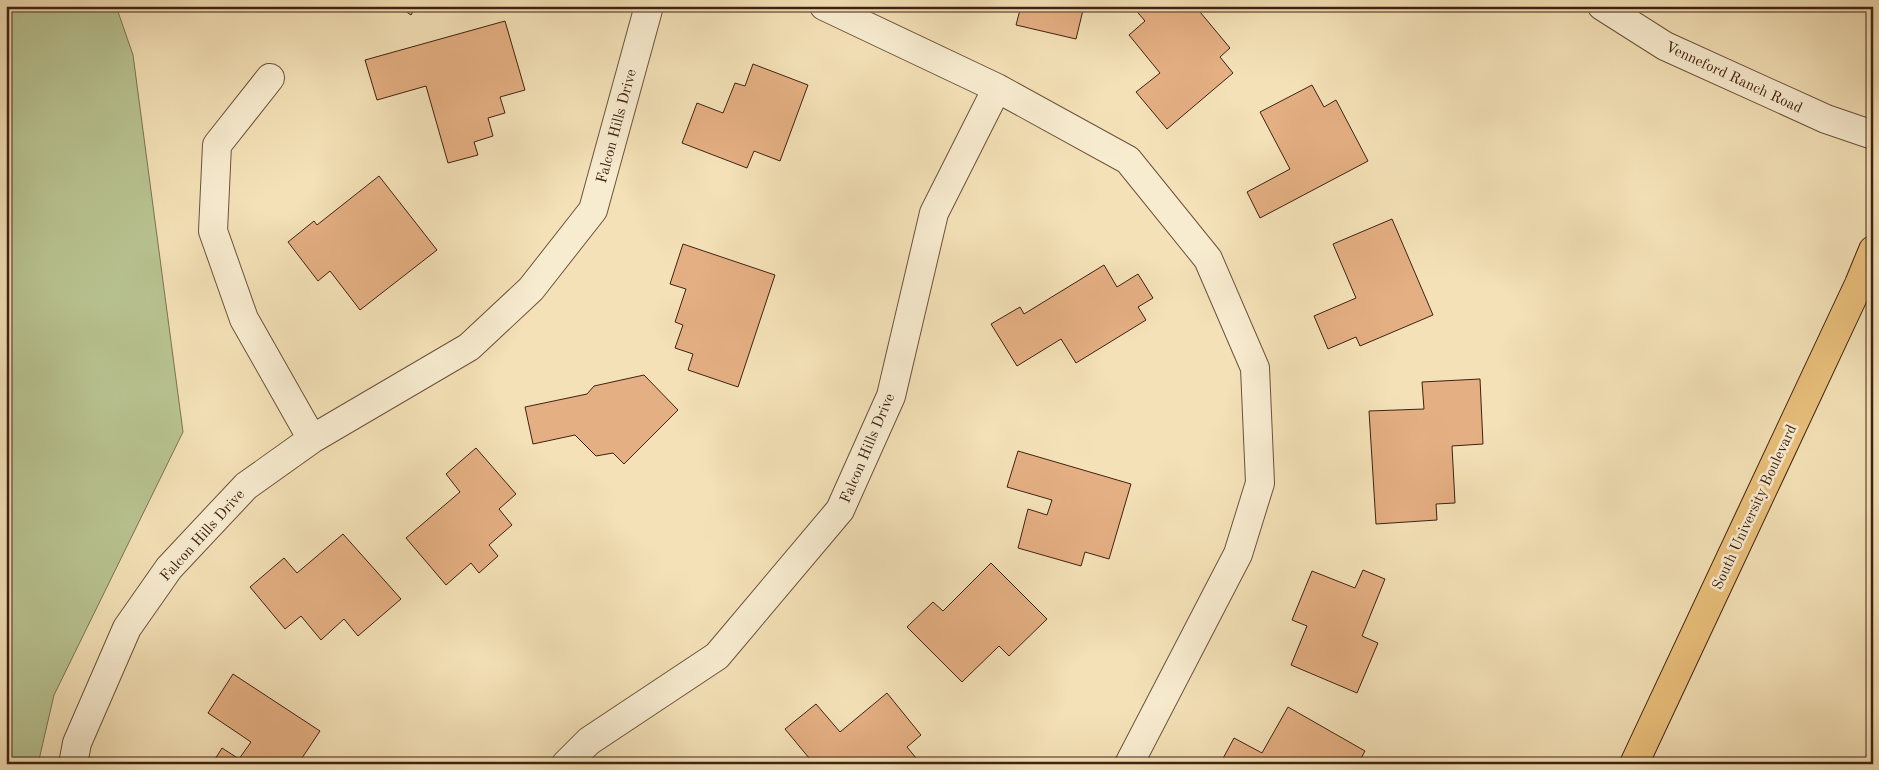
<svg xmlns="http://www.w3.org/2000/svg" width="1879" height="770" font-family="'Old Standard TT',serif">
<style>
.green{fill:#b8c391;stroke:#7c7252}
.building{fill:#e4af82;stroke:#3f2213}
.lines{fill:none;stroke-linecap:round;stroke-linejoin:round}
.minor-casing{stroke:#6c523c;stroke-width:30}
.major-casing{stroke:#3f2213;stroke-width:30}
.minor{stroke:#f8ecd0;stroke-width:28}
.major{stroke:#eac07c;stroke-width:28}
.labels{text-anchor:middle;stroke-width:5;stroke-linejoin:round;paint-order:stroke}
.street-label{font-size:15px;fill:#3f2213;stroke:#f8ecd0}
</style>
<rect width="100%" height="100%" fill="#f4e1b7"/>
<filter id="stains"><feTurbulence type="fractalNoise" baseFrequency=".004" numOctaves="4"/><feColorMatrix values="0 0 0 0 .2 0 0 0 0 .09 0 0 0 0 .02 0 0 0 .5 -.17"/></filter>
<radialGradient id="worn" r=".72"><stop offset=".6" stop-color="#630" stop-opacity="0"/><stop offset="1" stop-color="#630" stop-opacity=".3"/></radialGradient>
<path class="green" d="M 6,6 L 116,6 L 133,55 L 183,432 L 54,695 L 38,764 L 6,764 Z"/>
<path class="building" d="M 398,6 L 416,6 L 411,15 Z
M 1021,6 L 1084,6 L 1076,39 L 1016,25 Z
M 1195,6 L 1230,48 L 1220,57 L 1233,73 L 1167,129 L 1136,92 L 1160,73 L 1129,35 L 1145,21 L 1133,7 Z
M 505,21 L 525,90 L 500,97 L 505,113 L 488,118 L 493,136 L 474,142 L 478,155 L 448,163 L 426,86 L 377,100 L 365,60 Z
M 753,64 L 808,85 L 780,161 L 754,151 L 747,168 L 682,143 L 697,103 L 723,113 L 735,83 L 745,86 Z
M 1312,85 L 1324,107 L 1336,100 L 1368,161 L 1260,218 L 1247,192 L 1290,169 L 1260,112 Z
M 379,176 L 437,250 L 360,310 L 330,271 L 318,281 L 288,242 L 314,221 L 317,225 Z
M 1392,219 L 1433,315 L 1360,346 L 1356,337 L 1328,349 L 1314,316 L 1356,298 L 1333,244 Z
M 683,244 L 775,275 L 738,387 L 688,370 L 693,354 L 675,348 L 683,325 L 675,322 L 686,289 L 670,284 Z
M 1104,265 L 1117,287 L 1138,274 L 1153,298 L 1138,307 L 1146,320 L 1076,363 L 1061,339 L 1017,366 L 991,324 L 1020,307 L 1024,314 Z
M 644,375 L 678,410 L 624,464 L 613,453 L 596,456 L 575,435 L 533,444 L 525,407 L 587,394 L 594,386 Z
M 1480,379 L 1483,444 L 1452,446 L 1455,503 L 1436,504 L 1437,520 L 1376,524 L 1369,411 L 1424,409 L 1422,382 Z
M 476,448 L 516,494 L 499,509 L 512,525 L 489,545 L 498,556 L 479,573 L 471,563 L 446,585 L 406,538 L 460,492 L 446,474 Z
M 1018,451 L 1131,484 L 1109,559 L 1085,552 L 1081,566 L 1018,548 L 1028,509 L 1047,515 L 1052,500 L 1007,487 Z
M 343,534 L 401,599 L 358,636 L 344,619 L 321,640 L 301,616 L 285,629 L 250,587 L 284,558 L 297,573 Z
M 991,563 L 1047,619 L 1009,656 L 999,646 L 962,682 L 907,627 L 933,602 L 943,611 Z
M 1363,570 L 1385,579 L 1362,636 L 1378,643 L 1357,693 L 1291,665 L 1307,626 L 1292,620 L 1312,571 L 1355,588 Z
M 233,674 L 320,731 L 298,764 L 212,764 L 222,748 L 239,759 L 251,742 L 208,713 Z
M 887,693 L 921,735 L 907,747 L 921,764 L 830,764 L 824,758 L 817,764 L 814,764 L 785,729 L 816,704 L 840,732 Z
M 1288,707 L 1365,751 L 1358,764 L 1220,764 L 1234,738 L 1262,753 Z"/>
<g class="lines">
<g class="minor-casing">
<path id="minor" d="M 824,6 L 997,88 L 1128,160 L 1208,259 L 1255,368 L 1260,483 L 1238,554 L 1129,764
M 1602,6 L 1665,46 L 1826,119 L 1873,135
M 270,78 L 217,145 L 213,231 L 244,319 L 312,439
M 73,764 L 77,743 L 127,628 L 169,568 L 246,486 L 312,439 L 469,347 L 531,289 L 593,210 L 649,6
M 566,764 L 589,741 L 717,656 L 840,510 L 891,396 L 934,213 L 997,88"/>
</g>
<g class="major-casing">
<path id="major" d="M 1634,764 L 1859,284 L 1873,250"/>
</g>
<use href="#minor" class="minor"/>
<use href="#major" class="major"/>
</g>
<g class="labels">
<g class="street-label">
<text transform="translate(1734 77) rotate(25)" y="5">Venneford Ranch Road</text>
<text transform="translate(616 126) rotate(-75)" y="5">Falcon Hills Drive</text>
<text transform="translate(867 448) rotate(-67)" y="5">Falcon Hills Drive</text>
<text transform="translate(1754 507) rotate(-65)" y="5">South University Boulevard</text>
<text transform="translate(202 535) rotate(-48)" y="5">Falcon Hills Drive</text>
</g>
</g>
<rect width="1879" height="770" fill="none" stroke="#f4e1b7" stroke-width="25"/>
<rect x="8" y="8" width="1864" height="755" fill="none" stroke="#3f2213" stroke-width="2.5"/>
<rect x="12" y="12" width="1854" height="745" fill="none" stroke="#3f2213"/>
<rect width="100%" height="100%" filter="url(#stains)"/>
<rect width="100%" height="100%" fill="url(#worn)"/>
</svg>
